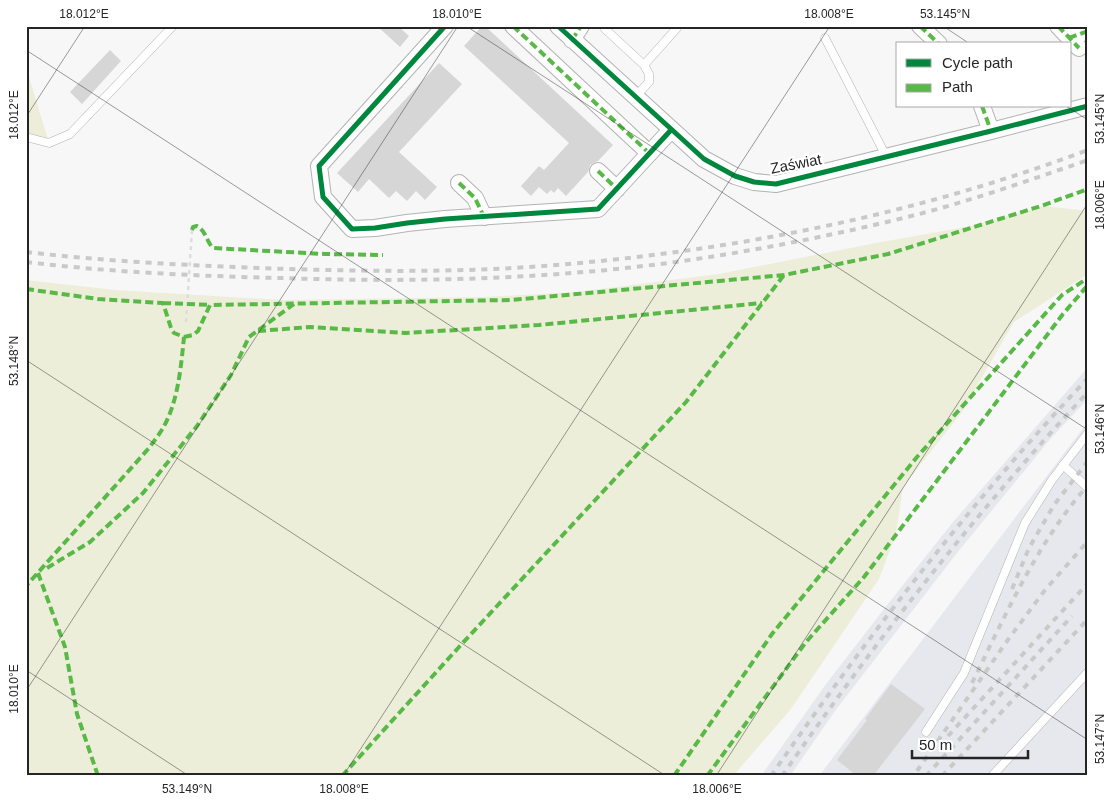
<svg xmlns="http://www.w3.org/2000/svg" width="1114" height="802" font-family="Arial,sans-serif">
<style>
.built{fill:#e6e8ed}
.green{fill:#edeeda}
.building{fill:#d6d6d6}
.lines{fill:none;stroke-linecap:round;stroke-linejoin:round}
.lane-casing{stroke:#b3b3b3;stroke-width:9}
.street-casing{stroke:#b3b3b3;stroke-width:18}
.lane{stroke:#fefefe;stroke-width:8}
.street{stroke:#fefefe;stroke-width:16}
.rail{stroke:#c9c9c9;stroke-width:4;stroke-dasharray:6 6;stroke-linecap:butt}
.path-bridge{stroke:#ddddde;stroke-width:2.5;stroke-dasharray:4 4;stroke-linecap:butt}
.quiet{stroke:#58b947;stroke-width:4;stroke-dasharray:8 4;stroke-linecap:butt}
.cycleway-casing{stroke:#fff;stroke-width:8}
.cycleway{stroke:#00873e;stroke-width:5}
.ticks{fill:none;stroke:#252526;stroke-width:1;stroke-opacity:0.45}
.labels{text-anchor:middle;stroke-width:4.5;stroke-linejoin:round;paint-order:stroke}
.street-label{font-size:15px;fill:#252526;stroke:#fff}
.neatline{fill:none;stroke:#252526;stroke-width:2}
.ticks-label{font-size:12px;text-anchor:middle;fill:#252526}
</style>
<rect width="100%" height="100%" fill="#f7f7f7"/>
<path class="built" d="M 1088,367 L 1088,399 L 1052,437 L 957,553 L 835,711 L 790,776 L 761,776 L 826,684 L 884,609 L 953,522 Z
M 1088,422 L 1088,776 L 819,776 L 1087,423 Z"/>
<path class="green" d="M 26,67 L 49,143 L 26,137 Z
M 1044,206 L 1088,211 L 1088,274 L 1014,322 L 962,412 L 903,487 L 896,534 L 879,579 L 791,709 L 733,776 L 26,776 L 26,280 L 115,290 L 282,300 L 483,297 L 576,292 L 719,274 L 876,243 L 971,226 Z"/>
<path class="building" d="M 377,26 L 398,26 L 409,36 L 400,47 Z
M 482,26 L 485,26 L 613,145 L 598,161 L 595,162 L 590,165 L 588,172 L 566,196 L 558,188 L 554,193 L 551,190 L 547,194 L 539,187 L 531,196 L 521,186 L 539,166 L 544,170 L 569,143 L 464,46 Z
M 110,50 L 121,61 L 82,104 L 70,92 Z
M 439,63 L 462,84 L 399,152 L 437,187 L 425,200 L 416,191 L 407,201 L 396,191 L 389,198 L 369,179 L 358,192 L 337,173 Z
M 891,684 L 925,709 L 873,776 L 857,776 L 837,760 L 867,720 L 865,719 Z"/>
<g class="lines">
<g class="lane-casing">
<path id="lane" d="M 605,29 L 644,65 L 649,74 L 649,82 L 635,97
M 825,38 L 886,156
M 644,65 L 677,28
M 26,137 L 49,143 L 70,134 L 173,26
M 1063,465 L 1088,488
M 926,732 L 964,673 L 1025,523 L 1052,480 L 1088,433
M 992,776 L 1088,672"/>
</g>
<g class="street-casing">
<path id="street" d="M 445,26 L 319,166 L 323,197 L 352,229 L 375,228 L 407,223 L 445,219 L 598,209 L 671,130
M 513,26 L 649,153
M 558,26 L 704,159 L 735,176 L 754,182 L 776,184 L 991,131 L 1088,106
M 920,26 L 939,44
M 1058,26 L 1079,48
M 1069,38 L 1088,31
M 572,40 L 581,26
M 982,106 L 991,131
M 598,171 L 617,189
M 459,183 L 475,198 L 484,217"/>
</g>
<use href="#lane" class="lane"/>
<use href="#street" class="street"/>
<path class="rail" d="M 26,252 C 103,261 181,265 258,268 C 348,271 439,273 529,267 C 719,254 909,217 1088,150
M 26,262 C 110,272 195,276 280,278 C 428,283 576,279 722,255 C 789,244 857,230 923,213 C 979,198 1033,179 1088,160
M 1012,589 L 1029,548 L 1054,505 L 1088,461
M 972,683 C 1006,614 1037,543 1088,485
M 948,736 L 1088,583
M 917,771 L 1007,641 L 1045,590 L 1088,541
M 771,776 C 867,637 972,501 1088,378
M 782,776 C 874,643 977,511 1088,392
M 926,776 L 1072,616
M 942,776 L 1088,619"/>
<path class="path-bridge" d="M 186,322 L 192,230"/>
<path class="quiet" d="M 513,26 L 649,153
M 920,26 L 939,44
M 1058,26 L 1079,48
M 1069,38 L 1088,31
M 572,40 L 581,26
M 982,106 L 991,131
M 598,171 L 617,189
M 459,183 L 475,198 L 484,217
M 192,230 L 193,227 L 197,226 C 206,231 206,241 213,248 L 325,254 L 383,255
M 26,289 L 98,299 L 163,303 L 171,328 L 174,333 L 184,337 C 181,367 178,402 163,428 C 159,435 154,441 149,448 L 26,586
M 163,303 L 210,305
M 258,331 L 310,327 L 406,333 L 539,325 L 762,303
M 184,337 L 193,335 L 198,331 L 210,305 L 512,300 L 784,275 L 888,254 L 1041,206 L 1088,189
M 47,568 L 90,542 L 143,493 L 197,426 L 231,375 L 249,337 L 294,304
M 38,573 L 65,647 L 77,714 L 98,776
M 342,776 L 459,647 L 686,402 L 784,275
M 674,776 L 772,634 L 917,457 L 1062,295 L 1088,278
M 707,776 L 806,642 L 864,577 L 1063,314 L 1088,285"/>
<g class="cycleway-casing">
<path id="cycleway" d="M 445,26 L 319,166 L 323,197 L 352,229 L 375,228 L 407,223 L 445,219 L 598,209 L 671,130
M 558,26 L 704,159 L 735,176 L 754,182 L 776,184 L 991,131 L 1088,106"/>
</g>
<use href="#cycleway" class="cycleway"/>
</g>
<path class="ticks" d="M 466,26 L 1088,430M 943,26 L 970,44M 26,50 L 1088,740M 1066,106 L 1088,120M 26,117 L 85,26M 26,360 L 666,776M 26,670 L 189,776M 26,691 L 458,26M 343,776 L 830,26M 716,776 L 1088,203"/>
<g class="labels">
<g class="street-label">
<text transform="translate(796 164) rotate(-11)" y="5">Zaświat</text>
</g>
</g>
<rect width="1114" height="802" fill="none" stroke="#ffffff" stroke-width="55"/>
<rect x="896" y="42" width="175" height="65" fill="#ffffff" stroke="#a8a8a8"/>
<rect x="906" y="59" width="25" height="8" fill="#00873e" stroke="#a8a8a8"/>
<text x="942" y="68" font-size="15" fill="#252526">Cycle path</text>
<rect x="906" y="84" width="25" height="8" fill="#58b947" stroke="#a8a8a8"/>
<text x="942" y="92" font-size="15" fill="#252526">Path</text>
<path d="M912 750v8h116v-8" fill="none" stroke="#252526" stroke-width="2.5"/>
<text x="919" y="750" font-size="15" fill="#252526" stroke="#ffffff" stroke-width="4" paint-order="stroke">50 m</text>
<rect x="28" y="28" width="1058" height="746" class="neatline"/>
<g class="ticks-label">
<text x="84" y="18">18.012°E</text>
<text x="457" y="18">18.010°E</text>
<text x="829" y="18">18.008°E</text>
<text x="945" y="18">53.145°N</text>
<text transform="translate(14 115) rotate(-90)" y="4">18.012°E</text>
<text transform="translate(1100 119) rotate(-90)" y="4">53.145°N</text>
<text transform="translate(1100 205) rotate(-90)" y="4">18.006°E</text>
<text transform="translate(14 361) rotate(-90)" y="4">53.148°N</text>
<text transform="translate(1100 429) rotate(-90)" y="4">53.146°N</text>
<text transform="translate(14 689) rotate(-90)" y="4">18.010°E</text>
<text transform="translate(1100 739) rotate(-90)" y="4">53.147°N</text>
<text x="187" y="793">53.149°N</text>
<text x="344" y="793">18.008°E</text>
<text x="717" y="793">18.006°E</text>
</g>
</svg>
